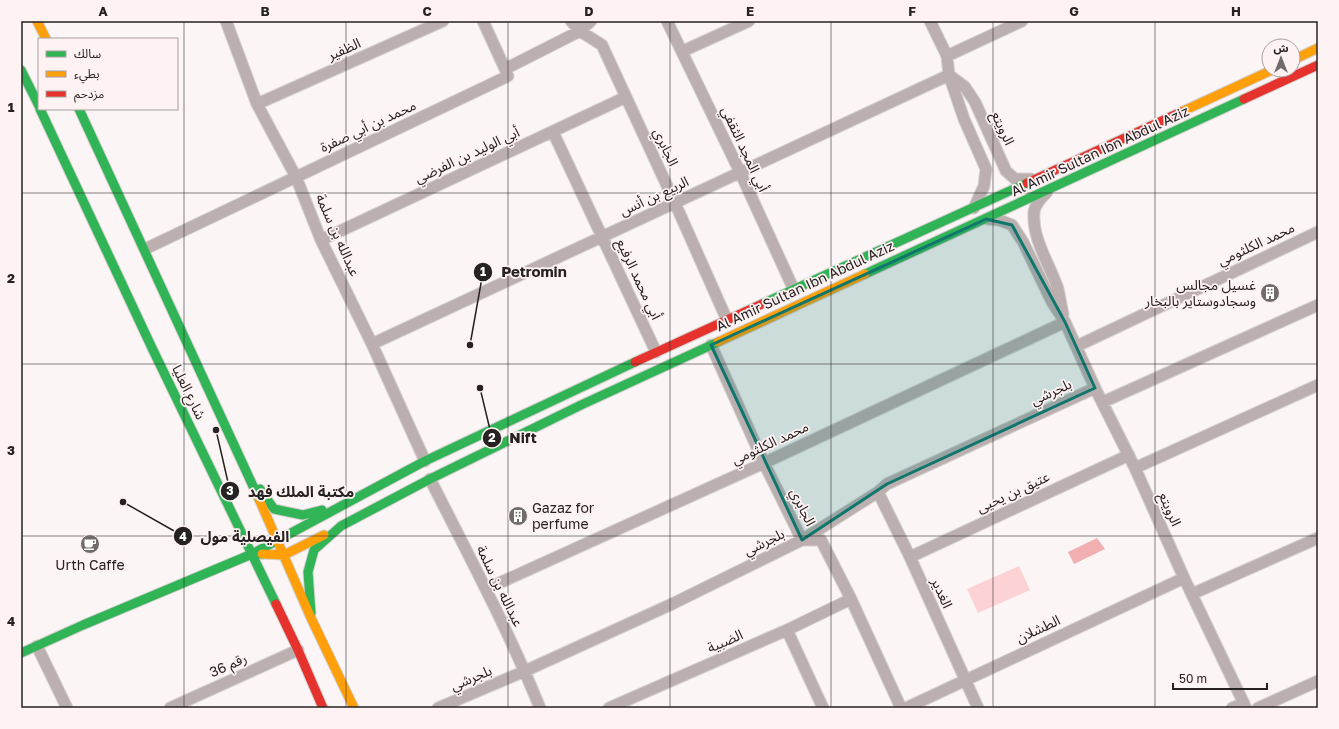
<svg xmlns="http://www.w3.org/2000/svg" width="1339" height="729" font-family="'Golos Text','Noto Sans Arabic',sans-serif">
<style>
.green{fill:#fcd2d4}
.water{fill:#f1afb2}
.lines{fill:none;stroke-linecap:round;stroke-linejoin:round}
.street-casing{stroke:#d4d0d0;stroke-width:13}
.fast-casing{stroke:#d4d0d0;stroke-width:11}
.slow-casing{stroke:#d4d0d0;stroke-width:11}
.jam-casing{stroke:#d4d0d0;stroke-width:11}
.street{stroke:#bcafaf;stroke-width:11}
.fast{stroke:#30b455;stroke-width:9}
.slow{stroke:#ff9f0a;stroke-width:9}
.jam{stroke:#e5322d;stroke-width:9}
.marked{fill:#0f766e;fill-opacity:0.2;stroke:#0f766e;stroke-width:3;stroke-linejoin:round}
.grid{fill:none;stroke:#272222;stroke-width:1;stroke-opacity:0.55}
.labels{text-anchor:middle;stroke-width:3.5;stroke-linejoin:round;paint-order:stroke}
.street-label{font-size:14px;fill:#272222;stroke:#fef2f3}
.poi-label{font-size:14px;fill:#272222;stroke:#fef2f3;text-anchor:end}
.leader{fill:none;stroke:#272222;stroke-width:1.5}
.callout-dot{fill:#272222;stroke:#fef2f3;stroke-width:1.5}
.mark-label{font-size:12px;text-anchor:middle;font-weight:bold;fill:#fff}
.callout-label{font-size:15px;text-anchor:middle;font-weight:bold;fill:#272222;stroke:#fef2f3;stroke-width:3.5;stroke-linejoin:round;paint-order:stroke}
.neatline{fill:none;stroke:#272222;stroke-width:1.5}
.grid-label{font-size:13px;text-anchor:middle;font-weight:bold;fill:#272222}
</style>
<rect width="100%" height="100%" fill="#fbf5f5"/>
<path class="green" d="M 1019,566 L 1030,590 L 978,613 L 967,589 Z"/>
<path class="water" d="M 1097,538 L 1105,549 L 1074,564 L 1068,552 Z"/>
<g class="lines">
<g class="street-casing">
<path id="street" d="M 226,21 L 257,104 L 296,177 L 321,240 L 372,344 L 425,461
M 483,21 L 505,69
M 571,21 L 580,31 L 602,45 L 675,203 L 727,320
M 667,21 L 740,172 L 794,290
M 930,21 L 947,56 L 949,75 L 964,119 L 986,169 L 984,186 L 974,208
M 683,51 L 749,21
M 947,56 L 1022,21
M 949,75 L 965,87 L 975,102 L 1006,171 L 1015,179 L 1031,179
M 257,104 L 443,21
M 553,132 L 656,352
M 1047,192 C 1042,197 1035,204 1034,212 C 1032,240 1050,264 1058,289 C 1060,297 1061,306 1063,314
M 987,219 L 999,220 L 1012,225 L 1023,242 L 1052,302 L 1065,322 L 1095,388 L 1135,468 L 1184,578 L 1246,708
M 321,240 L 626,97
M 145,249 L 508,76 L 505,69 L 580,31 L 591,21
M 372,344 L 949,75
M 711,345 L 764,463 L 802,540 L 821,540 L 851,599 L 901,708
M 1077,346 L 1318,232
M 1103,402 L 1318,305
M 1135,468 L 1318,385
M 430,479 C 468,554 508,629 540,708
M 878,492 L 910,557 L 978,708
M 910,557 L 1129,455
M 486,589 L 764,463 L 1065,322
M 1192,594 L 1318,538
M 787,630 L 823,708
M 37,646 L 67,708
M 170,708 L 298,650
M 438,708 L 525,671 L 672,604 L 802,540 L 878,492 L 887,484 L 1095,388
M 609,708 L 787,630 L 851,599
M 906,708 L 1184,578
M 1232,708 L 1244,703
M 1258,708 L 1318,681"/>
</g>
<g class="fast-casing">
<path id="fast" d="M 21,70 L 39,106
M 40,109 L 152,348 L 276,604
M 79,109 L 259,499
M 865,274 L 1244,99
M 762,304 L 1027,183
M 260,489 L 274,509 L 303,515 L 322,510
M 252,554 L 425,461 L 635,362
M 311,613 L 308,572 L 314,550 L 341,526 L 430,479 L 581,405 L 718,342
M 21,653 L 83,625 L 252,554 L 262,554"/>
</g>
<g class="slow-casing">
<path id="slow" d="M 37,21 L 46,39
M 1293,60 L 1318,48
M 1181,112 L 1272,70
M 718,342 L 865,274
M 259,499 L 311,618 L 354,708
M 262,554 L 284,555 L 324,535"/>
</g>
<g class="jam-casing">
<path id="jam" d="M 1244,99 L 1318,65
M 1027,183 L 1181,112
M 635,362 L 762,304
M 276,604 L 298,650 L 323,708"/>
</g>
<use href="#street" class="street"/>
<use href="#fast" class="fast"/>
<use href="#slow" class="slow"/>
<use href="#jam" class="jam"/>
</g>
<path class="marked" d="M 986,219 L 1012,225 L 1065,322 L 1095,388 L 887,484 L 802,540 L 711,345 Z"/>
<path class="grid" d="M 184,21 L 184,708M 346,21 L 346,708M 508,21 L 508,708M 670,21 L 670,708M 831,21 L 831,708M 993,21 L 993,708M 1155,21 L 1155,708M 21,193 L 1318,193M 21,364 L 1318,364M 21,536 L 1318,536"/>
<defs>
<g id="building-disc" transform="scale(1)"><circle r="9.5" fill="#716c6c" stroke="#fef2f3"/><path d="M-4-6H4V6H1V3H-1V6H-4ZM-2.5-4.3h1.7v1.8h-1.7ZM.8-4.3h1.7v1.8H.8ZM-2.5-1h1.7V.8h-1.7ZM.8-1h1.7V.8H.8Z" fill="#fff"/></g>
<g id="cafe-disc" transform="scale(1)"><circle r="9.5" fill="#716c6c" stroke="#fef2f3"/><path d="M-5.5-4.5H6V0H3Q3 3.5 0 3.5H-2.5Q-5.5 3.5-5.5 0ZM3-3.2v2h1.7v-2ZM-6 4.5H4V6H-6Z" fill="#fff"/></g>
</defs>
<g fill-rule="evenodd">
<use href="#building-disc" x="1270" y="293"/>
<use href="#building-disc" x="518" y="516"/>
<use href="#cafe-disc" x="90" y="544"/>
</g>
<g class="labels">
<g class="street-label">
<text transform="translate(344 49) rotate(-24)" y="5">الظفير</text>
<text transform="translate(368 126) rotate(-25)" y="5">محمد بن أبي صفرة</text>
<text transform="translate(1003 128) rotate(65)" y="5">الرويتع</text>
<text transform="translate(666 147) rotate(65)" y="5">الجابري</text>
<text transform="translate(745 149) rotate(65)" y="5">أبي المجد الثقفي</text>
<text transform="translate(1100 151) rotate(-25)" y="5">Al Amir Sultan Ibn Abdul Aziz</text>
<text transform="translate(467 155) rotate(-25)" y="5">أبي الوليد بن الفرضي</text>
<text transform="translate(654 196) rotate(-25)" y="5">الربيع بن أنس</text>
<text transform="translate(338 235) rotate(66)" y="5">عبدالله بن سلمة</text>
<text transform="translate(1256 244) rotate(-25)" y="5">محمد الكلثومي</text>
<text transform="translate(639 279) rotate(65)" y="5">أبي محمد الرفيع</text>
<text transform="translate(805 286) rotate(-25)" y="5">Al Amir Sultan Ibn Abdul Aziz</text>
<text transform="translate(189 392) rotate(64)" y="5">شارع العليا</text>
<text transform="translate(1051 392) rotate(-25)" y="5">بلجرشي</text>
<text transform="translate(770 443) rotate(-25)" y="5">محمد الكلثومي</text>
<text transform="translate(1013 492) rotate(-25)" y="5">عتيق بن يحيى</text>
<text transform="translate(803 507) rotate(64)" y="5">الجابري</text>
<text transform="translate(1170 509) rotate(66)" y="5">الرويتع</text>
<text transform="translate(764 542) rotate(-26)" y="5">بلجرشي</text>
<text transform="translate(500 586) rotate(64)" y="5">عبدالله بن سلمة</text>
<text transform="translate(942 593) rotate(66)" y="5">الغدير</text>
<text transform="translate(1038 629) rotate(-25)" y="5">الطشلان</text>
<text transform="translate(725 641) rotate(-24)" y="5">الضبية</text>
<text transform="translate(228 665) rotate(-24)" y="5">رقم 36</text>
<text transform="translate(471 678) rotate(-23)" y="5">بلجرشي</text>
</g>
<g class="poi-label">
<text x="1256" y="290">غسيل مجالس<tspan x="1256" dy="16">وسجادوستاير بالبخار</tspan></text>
<text x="532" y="513" text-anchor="start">Gazaz for<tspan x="532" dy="16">perfume</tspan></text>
<text x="90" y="570" text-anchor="middle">Urth Caffe</text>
</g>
</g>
<path class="leader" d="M470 345L483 272M480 388L492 438M216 430L230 491M123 502L183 536"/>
<g class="callout-dot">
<circle cx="470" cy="345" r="4"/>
<circle cx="480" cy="388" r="4"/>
<circle cx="216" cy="430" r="4"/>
<circle cx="123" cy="502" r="4"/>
<circle cx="483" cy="272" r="10"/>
<circle cx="492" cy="438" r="10"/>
<circle cx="230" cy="491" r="10"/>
<circle cx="183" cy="536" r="10"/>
</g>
<g class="mark-label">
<text x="483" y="276">1</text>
<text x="492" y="442">2</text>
<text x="230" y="495">3</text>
<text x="183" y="541">4</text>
</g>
<g class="callout-label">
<text x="534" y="277">Petromin</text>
<text x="523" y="443">Nift</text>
<text x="301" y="497">مكتبة الملك فهد</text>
<text x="245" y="542">الفيصلية مول</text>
</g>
<rect width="1339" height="729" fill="none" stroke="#fef2f3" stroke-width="44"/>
<rect x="38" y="38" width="140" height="72" fill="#fef2f3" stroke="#a89f9f"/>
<rect x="46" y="51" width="20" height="6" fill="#30b455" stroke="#a89f9f"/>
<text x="74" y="58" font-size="12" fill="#272222">سالك</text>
<rect x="46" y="71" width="20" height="6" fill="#ff9f0a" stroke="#a89f9f"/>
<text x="74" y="78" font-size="12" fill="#272222">بطيء</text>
<rect x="46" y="91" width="20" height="6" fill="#e5322d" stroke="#a89f9f"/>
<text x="74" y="98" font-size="12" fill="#272222">مزدحم</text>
<g transform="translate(1281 58)"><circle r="19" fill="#fef2f3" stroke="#a89f9f"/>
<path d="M0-3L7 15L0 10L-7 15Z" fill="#716c6c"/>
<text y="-6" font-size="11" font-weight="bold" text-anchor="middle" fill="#272222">ش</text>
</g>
<path d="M1173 683v6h94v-6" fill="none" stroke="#272222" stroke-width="2"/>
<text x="1179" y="683" font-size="12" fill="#272222" stroke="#fef2f3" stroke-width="3" paint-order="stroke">50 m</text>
<rect x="22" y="22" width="1295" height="685" class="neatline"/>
<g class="grid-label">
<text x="103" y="16">A</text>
<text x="265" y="16">B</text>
<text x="427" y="16">C</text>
<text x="589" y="16">D</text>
<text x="750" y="16">E</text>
<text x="912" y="16">F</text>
<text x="1074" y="16">G</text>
<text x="1236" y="16">H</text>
<text x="11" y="112">1</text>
<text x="11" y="283">2</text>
<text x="11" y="455">3</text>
<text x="11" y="626">4</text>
</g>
</svg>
